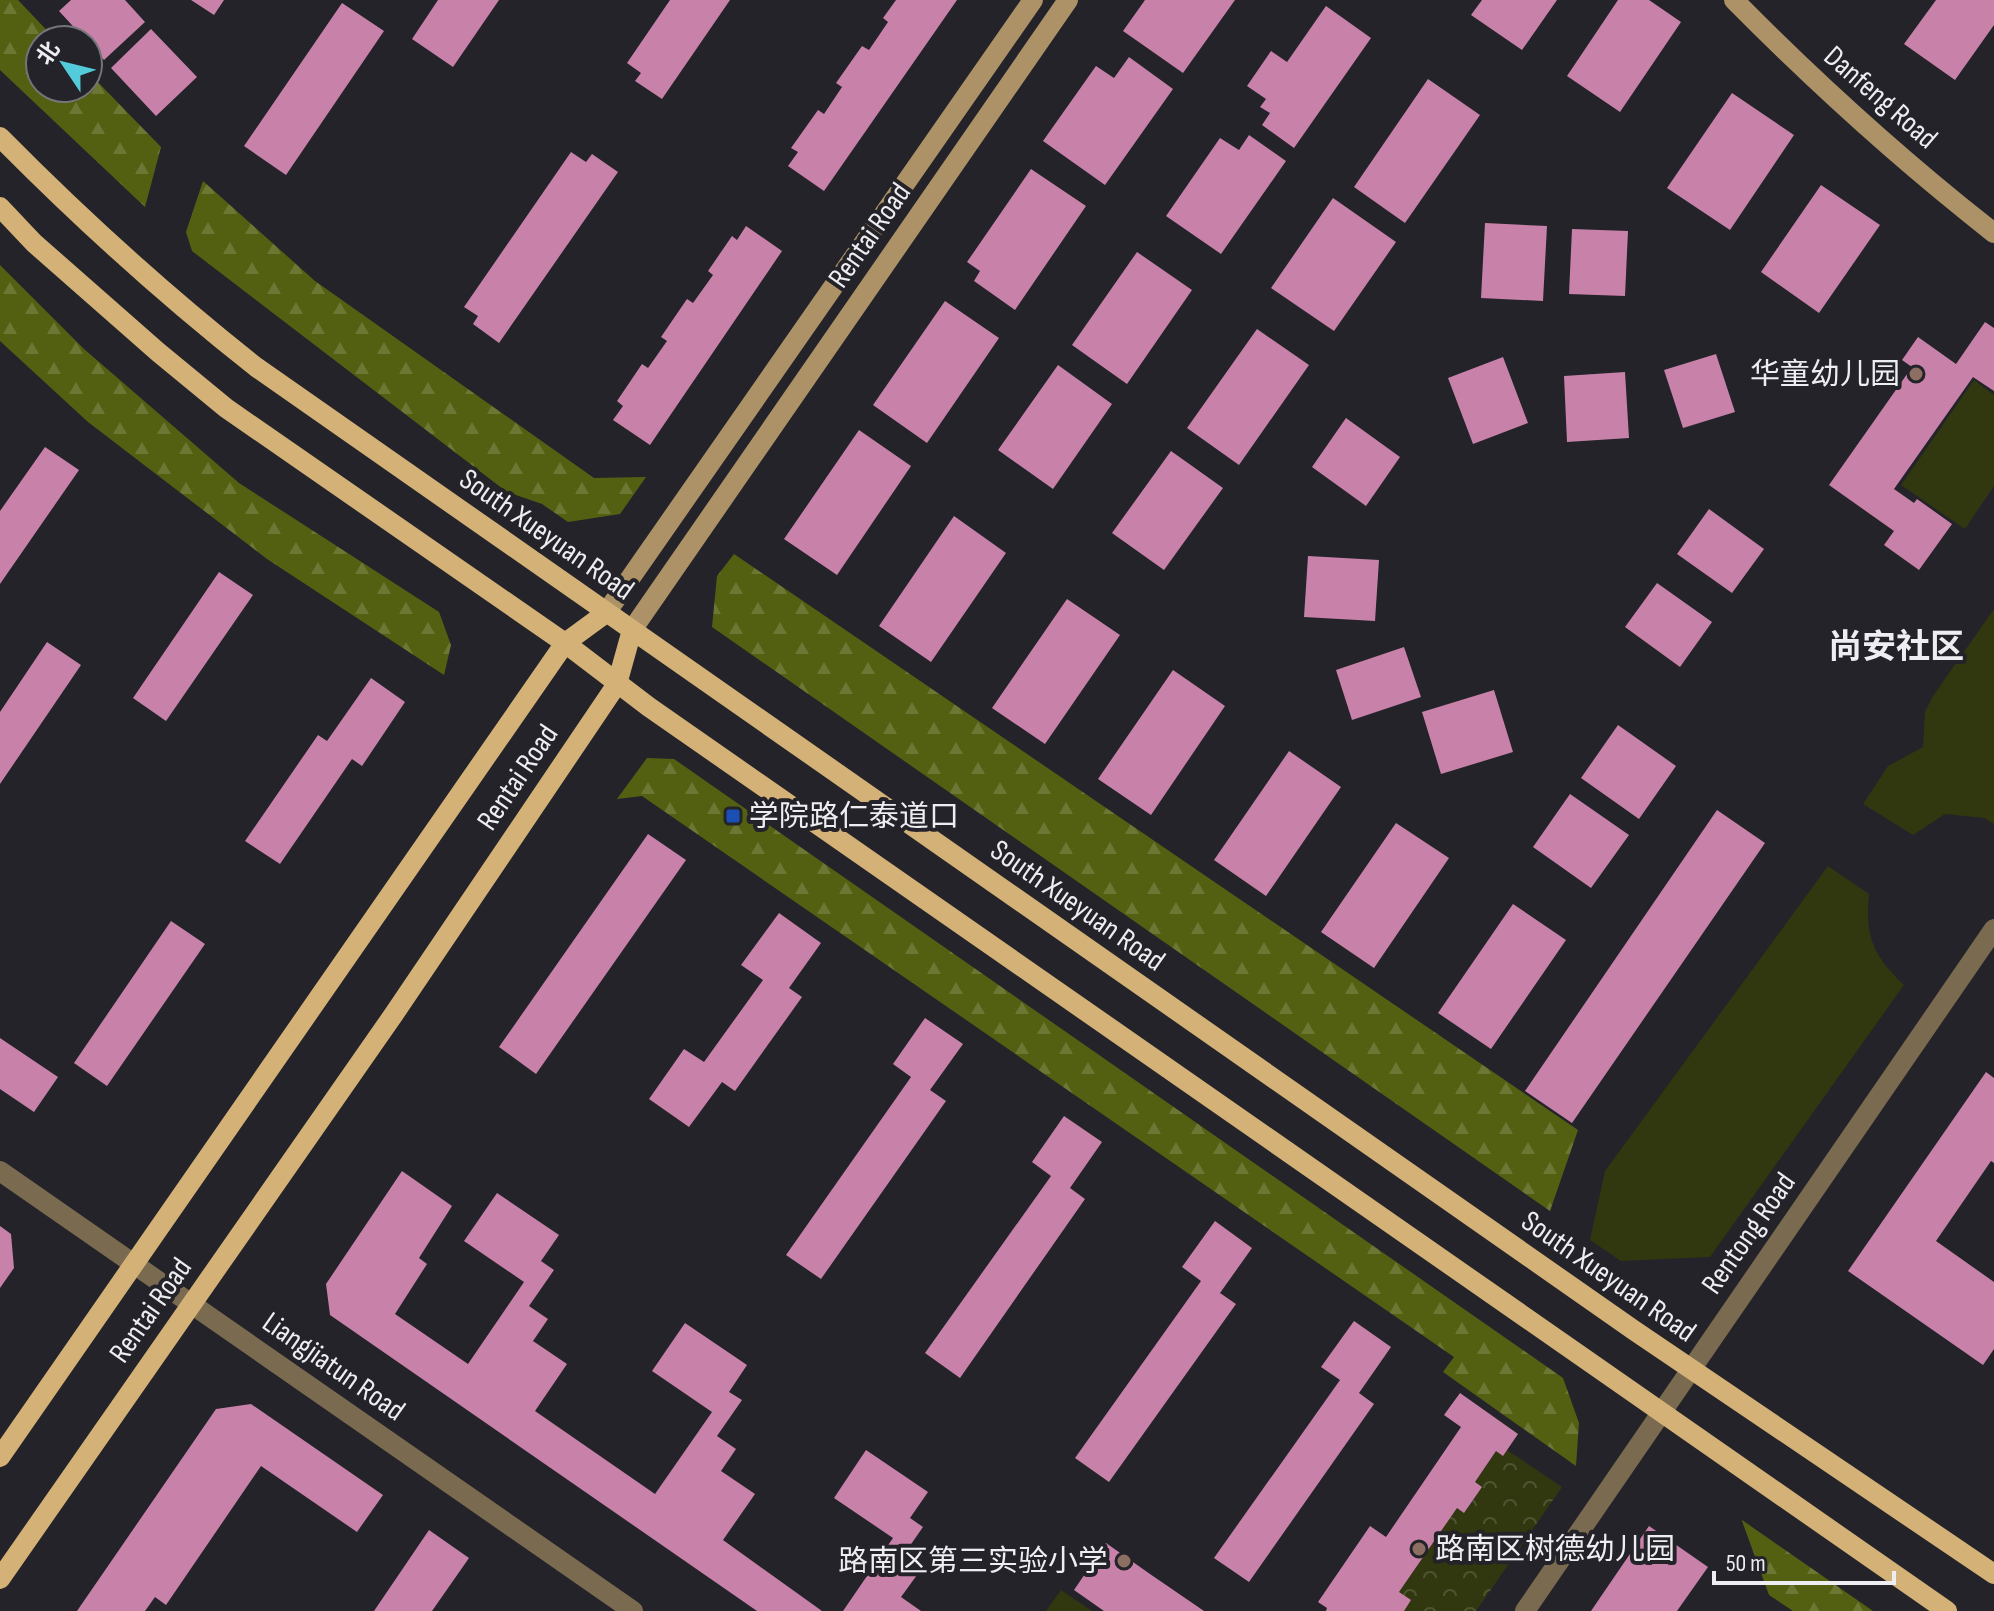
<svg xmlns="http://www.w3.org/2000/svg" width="1994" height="1611" font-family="'Sofia Sans Condensed','Noto Sans SC',sans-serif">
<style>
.green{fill:#31380f}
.forest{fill:url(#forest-firs)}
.park{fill:url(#park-crowns)}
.building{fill:#c882aa}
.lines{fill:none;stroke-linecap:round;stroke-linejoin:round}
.tertiary{stroke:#7a6a4f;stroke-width:20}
.secondary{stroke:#ac9266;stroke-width:20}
.primary{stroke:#d3b177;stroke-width:20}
.education-dot{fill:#8d6e63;stroke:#232329;stroke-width:3}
.transit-dot{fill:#1a4fb4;stroke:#232329;stroke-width:3}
.labels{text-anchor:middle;stroke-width:8;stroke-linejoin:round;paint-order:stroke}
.street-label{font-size:30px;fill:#eeeef2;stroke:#232329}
.poi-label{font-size:30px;fill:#eeeef2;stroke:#232329;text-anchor:end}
.quarter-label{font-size:34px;font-weight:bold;fill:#eeeef2;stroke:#232329}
</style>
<defs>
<pattern id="forest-firs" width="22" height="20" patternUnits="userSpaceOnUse" patternTransform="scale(2)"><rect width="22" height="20" fill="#546011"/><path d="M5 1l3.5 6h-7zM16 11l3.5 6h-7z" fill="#6d7734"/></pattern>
<pattern id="park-crowns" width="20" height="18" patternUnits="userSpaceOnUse" patternTransform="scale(2)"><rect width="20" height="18" fill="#31380f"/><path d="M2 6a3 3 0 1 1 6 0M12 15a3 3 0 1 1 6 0" fill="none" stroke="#4f5532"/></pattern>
</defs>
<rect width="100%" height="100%" fill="#232329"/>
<path class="green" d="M 1974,380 L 1994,395 L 1994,486 L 1965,529 L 1901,485 Z
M 1994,609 L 1994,824 L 1984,818 L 1945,814 L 1913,835 L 1863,804 L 1888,766 L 1923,747 L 1925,712 L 1933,696 Z
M 1828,866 L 1869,894 C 1865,937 1873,955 1904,985 L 1710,1257 L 1621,1261 L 1590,1240 L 1605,1171 Z
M 1061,1590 L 1092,1611 L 1046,1611 Z"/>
<path class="forest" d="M 0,0 L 18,0 L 56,40 L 40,40 L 40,88 L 88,88 L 88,72 L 161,147 L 145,207 L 0,70 Z
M 203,181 L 315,281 L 594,478 L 646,477 L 620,514 L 568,522 L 542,504 L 507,492 L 192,251 L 186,232 Z
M 0,265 L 84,349 L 239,483 L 439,612 L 451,645 L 444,675 L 267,559 L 88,422 L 0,341 Z
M 734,554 L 1578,1130 L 1550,1211 L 712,627 L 717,576 Z
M 647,758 L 674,759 L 1563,1378 L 1579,1423 L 1576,1466 L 1443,1372 L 1454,1357 L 642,796 L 617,799 Z
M 1742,1521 L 1742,1520 L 1873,1611 L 1793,1611 L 1769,1595 Z"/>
<path class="park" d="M 1507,1450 L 1562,1487 L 1476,1611 L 1404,1611 L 1399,1592 L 1457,1508 L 1465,1512 L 1482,1487 L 1475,1482 L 1496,1451 L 1503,1455 Z"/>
<path class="building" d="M 71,0 L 125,0 L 145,22 L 104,60 L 59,11 Z
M 191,0 L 224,0 L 214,15 Z
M 438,0 L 499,0 L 453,67 L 412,39 Z
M 670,0 L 730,0 L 662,99 L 635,81 L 641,73 L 627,63 Z
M 896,0 L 957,0 L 824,191 L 788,166 L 798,152 L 791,148 L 818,110 L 824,114 L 842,87 L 836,83 L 862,46 L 869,50 L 888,22 L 883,18 Z
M 1145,0 L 1235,0 L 1183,73 L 1123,31 Z
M 1482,0 L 1557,0 L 1522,50 L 1471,15 Z
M 1618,0 L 1649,0 L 1681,22 L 1620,112 L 1567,76 Z
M 1936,0 L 1994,0 L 1994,25 L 1955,80 L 1904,44 Z
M 342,3 L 384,31 L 286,175 L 244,146 Z
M 1326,6 L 1371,38 L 1294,148 L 1262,125 L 1270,113 L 1260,107 L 1266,99 L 1247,86 L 1271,51 L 1287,62 Z
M 151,29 L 197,77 L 156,116 L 111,68 Z
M 1129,57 L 1173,89 L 1105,185 L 1043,141 L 1096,66 L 1114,78 Z
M 1428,79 L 1480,115 L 1405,223 L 1354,187 Z
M 1732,93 L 1794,135 L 1730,230 L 1667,188 Z
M 1249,135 L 1286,161 L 1221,254 L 1166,216 L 1220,138 L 1239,150 Z
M 571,152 L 586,162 L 592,154 L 618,172 L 499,343 L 473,324 L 478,316 L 464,307 Z
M 1031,169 L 1086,206 L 1015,310 L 974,281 L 980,271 L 967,262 Z
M 1821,185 L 1880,225 L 1819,313 L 1761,272 Z
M 1333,198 L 1396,242 L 1334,331 L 1271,288 Z
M 1485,223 L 1547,226 L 1543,301 L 1481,298 Z
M 746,226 L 782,251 L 650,445 L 613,420 L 623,406 L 617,401 L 642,364 L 648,368 L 667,341 L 661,337 L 687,299 L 693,303 L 713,275 L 708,271 L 732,236 L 737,240 Z
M 1572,229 L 1628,231 L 1625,296 L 1569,294 Z
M 1137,252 L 1192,290 L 1127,384 L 1072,345 Z
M 945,301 L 999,338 L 927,443 L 873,405 Z
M 1985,322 L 1994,328 L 1994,391 L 1973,377 L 1894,489 L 1914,503 L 1917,499 L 1952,524 L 1919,570 L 1884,545 L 1894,531 L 1829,485 L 1912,367 L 1902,360 L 1918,337 L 1956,364 Z
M 1257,329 L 1309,365 L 1239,465 L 1187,428 Z
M 1716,354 L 1735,412 L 1683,428 L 1664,370 Z
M 1503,357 L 1528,423 L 1473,444 L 1448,378 Z
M 1058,365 L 1112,404 L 1053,489 L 998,450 Z
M 1625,372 L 1629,438 L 1567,442 L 1564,376 Z
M 1346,418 L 1400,457 L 1366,506 L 1312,467 Z
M 859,430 L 911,466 L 837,575 L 784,539 Z
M 45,447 L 79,470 L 0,584 L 0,511 Z
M 1171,451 L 1223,488 L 1164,570 L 1112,533 Z
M 1709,509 L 1764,549 L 1732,593 L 1677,554 Z
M 954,516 L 1006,553 L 931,662 L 879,626 Z
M 1308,556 L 1379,560 L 1375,621 L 1304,617 Z
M 219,572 L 253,595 L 166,721 L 133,698 Z
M 1657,583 L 1712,622 L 1680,667 L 1625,627 Z
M 1067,599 L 1120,635 L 1045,744 L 992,708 Z
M 47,642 L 81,665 L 0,784 L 0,712 Z
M 1404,647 L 1421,697 L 1352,720 L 1336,670 Z
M 1173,670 L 1225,706 L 1151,815 L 1098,779 Z
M 371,678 L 405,702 L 362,766 L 352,759 L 280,864 L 245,841 L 318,735 L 327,741 Z
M 1494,690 L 1513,752 L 1441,774 L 1422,712 Z
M 1618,725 L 1676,766 L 1639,819 L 1581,778 Z
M 1289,751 L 1341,787 L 1266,896 L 1214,860 Z
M 1570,794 L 1629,835 L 1591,888 L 1533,847 Z
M 1717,810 L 1765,843 L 1572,1123 L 1525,1091 Z
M 1396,823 L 1449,858 L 1374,968 L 1321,932 Z
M 648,834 L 686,860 L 536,1074 L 499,1047 Z
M 1513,904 L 1566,940 L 1491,1049 L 1438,1013 Z
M 779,913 L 821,943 L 789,988 L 802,997 L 735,1091 L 722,1082 L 689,1127 L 649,1099 L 684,1049 L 704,1062 L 763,980 L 741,965 Z
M 171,921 L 205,944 L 107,1086 L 74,1063 Z
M 925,1018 L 963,1044 L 930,1090 L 946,1101 L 821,1279 L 786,1255 L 911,1077 L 893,1064 Z
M 0,1038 L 58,1077 L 34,1112 L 0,1089 Z
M 1986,1072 L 1994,1078 L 1994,1163 L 1991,1161 L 1936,1241 L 1994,1282 L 1994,1349 L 1983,1365 L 1848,1271 Z
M 1064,1116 L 1102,1142 L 1070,1188 L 1085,1199 L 960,1378 L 925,1353 L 1051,1176 L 1032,1162 Z
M 402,1171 L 452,1206 L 419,1258 L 427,1264 L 395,1314 L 468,1364 L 524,1282 L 464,1241 L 497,1193 L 559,1235 L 541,1261 L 554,1270 L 529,1306 L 548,1319 L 533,1341 L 567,1364 L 535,1411 L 655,1494 L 712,1412 L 652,1371 L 685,1323 L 747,1365 L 729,1392 L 742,1400 L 717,1436 L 736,1449 L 721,1471 L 755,1494 L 723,1540 L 822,1611 L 757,1611 L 330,1315 L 326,1284 Z
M 1215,1221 L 1252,1248 L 1220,1293 L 1236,1304 L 1109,1482 L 1075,1458 L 1201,1281 L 1182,1267 Z
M 0,1226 L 11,1234 L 14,1268 L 0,1288 Z
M 1354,1321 L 1391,1347 L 1359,1393 L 1374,1404 L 1249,1582 L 1214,1558 L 1340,1380 L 1321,1367 Z
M 1460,1393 L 1518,1434 L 1503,1456 L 1496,1451 L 1475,1482 L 1482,1487 L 1464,1513 L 1457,1508 L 1399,1592 L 1411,1600 L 1404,1611 L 1326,1611 L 1327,1608 L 1318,1602 L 1370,1526 L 1386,1537 L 1461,1427 L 1444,1415 Z
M 251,1404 L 383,1495 L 357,1532 L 261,1466 L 166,1605 L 155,1597 L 145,1611 L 77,1611 L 216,1409 Z
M 866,1450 L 928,1492 L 910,1518 L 923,1527 L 898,1563 L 917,1575 L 901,1597 L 921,1611 L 843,1611 L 893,1538 L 834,1498 Z
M 1649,1526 L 1708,1567 L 1677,1611 L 1591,1611 Z
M 429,1530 L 469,1558 L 432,1611 L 374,1611 Z
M 1106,1543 L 1150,1574 L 1204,1611 L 1104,1611 L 1074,1590 Z"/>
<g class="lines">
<path class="tertiary" d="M 0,1171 L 633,1611
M 1525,1611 L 1994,929"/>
<path class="secondary" d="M 1734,0 C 1816,83 1902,161 1994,233
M 606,613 L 1033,0
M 632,630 L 1068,0"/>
<path class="primary" d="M 0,137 C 81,219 166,296 256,367 L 1635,1331 L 1994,1574
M 0,207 L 34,243 L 158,352 L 226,408 L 565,643 L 649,707 L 1947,1611
M 0,1457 L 565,643 L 606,613
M 0,1579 L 394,1014 L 617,684 L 632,630"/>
</g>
<g class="education-dot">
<circle cx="1916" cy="374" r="8"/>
<circle cx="1419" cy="1549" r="8"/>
<circle cx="1124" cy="1561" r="8"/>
</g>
<rect class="transit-dot" x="725" y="808" width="16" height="16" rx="4"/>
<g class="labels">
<g class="street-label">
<text transform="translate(1881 97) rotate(41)" y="10">Danfeng Road</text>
<text transform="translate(869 235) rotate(-55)" y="10">Rentai Road</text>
<text transform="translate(547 534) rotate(35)" y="10">South Xueyuan Road</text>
<text transform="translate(517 777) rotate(-56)" y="10">Rentai Road</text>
<text transform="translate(1078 905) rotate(35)" y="10">South Xueyuan Road</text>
<text transform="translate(1748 1233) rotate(-55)" y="10">Rentong Road</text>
<text transform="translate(1609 1276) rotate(35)" y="10">South Xueyuan Road</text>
<text transform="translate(150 1310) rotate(-55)" y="10">Rentai Road</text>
<text transform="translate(334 1366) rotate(35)" y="10">Liangjiatun Road</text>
</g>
<g class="poi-label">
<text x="1900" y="384">华童幼儿园</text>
<text x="749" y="826" text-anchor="start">学院路仁泰道口</text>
<text x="1435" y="1559" text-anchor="start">路南区树德幼儿园</text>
<text x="1108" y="1571">路南区第三实验小学</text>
</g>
<g class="quarter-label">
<text x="1896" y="658">尚安社区</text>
</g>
</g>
<g transform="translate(64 64) rotate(305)"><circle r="38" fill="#232329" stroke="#747479" stroke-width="2"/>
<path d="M0-6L14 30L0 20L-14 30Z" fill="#53cbda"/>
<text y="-12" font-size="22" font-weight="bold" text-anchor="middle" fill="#eeeef2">北</text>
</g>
<path d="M1714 1571v12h180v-12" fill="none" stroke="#eeeef2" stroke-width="4"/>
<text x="1726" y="1571" font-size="24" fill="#eeeef2" stroke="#232329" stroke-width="6" paint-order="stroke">50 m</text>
</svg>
